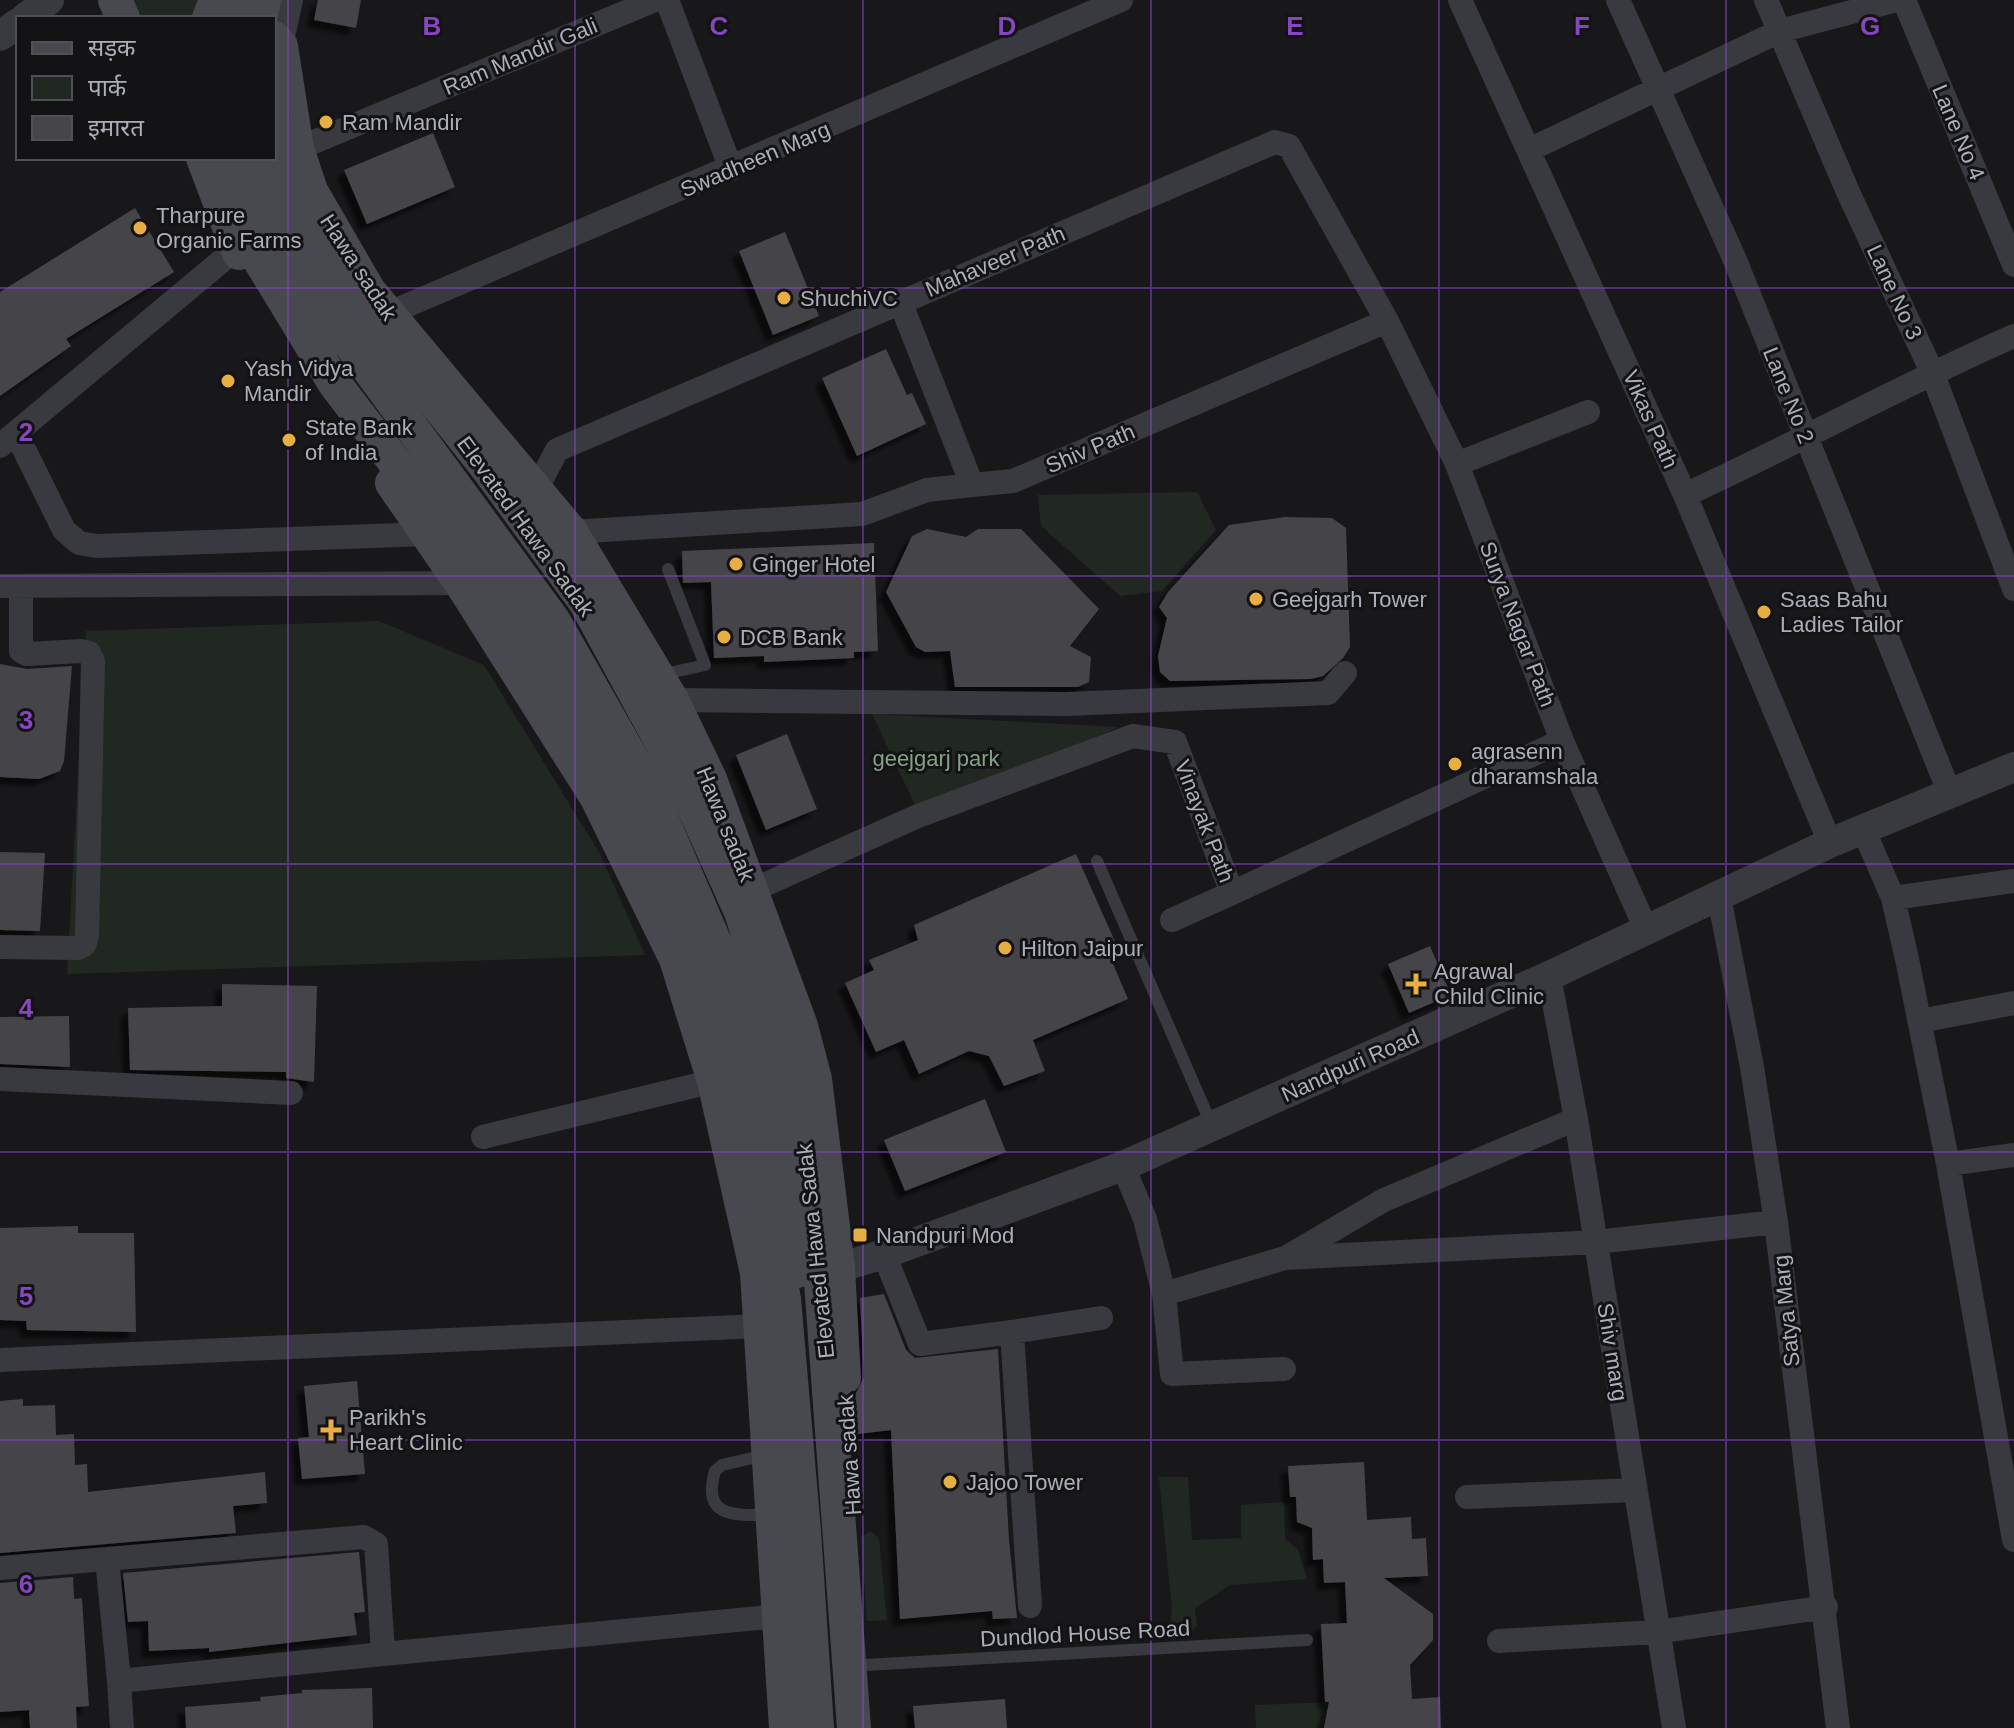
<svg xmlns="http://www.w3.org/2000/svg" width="2014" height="1728" font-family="Arial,'Noto Sans Devanagari',sans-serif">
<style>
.green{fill:#202821}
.building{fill:#45454a;filter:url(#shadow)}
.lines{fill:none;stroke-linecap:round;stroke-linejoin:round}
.service{stroke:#393a3f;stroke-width:12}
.minor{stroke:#393a3f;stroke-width:24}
.tertiary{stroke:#393a3f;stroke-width:30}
.secondary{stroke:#47494f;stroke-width:34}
.secondary-bridge{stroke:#47494f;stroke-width:34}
.grid{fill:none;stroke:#8546be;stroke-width:2;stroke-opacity:0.55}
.poi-dot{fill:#e8ae42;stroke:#131315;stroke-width:3}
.labels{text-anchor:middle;stroke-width:6;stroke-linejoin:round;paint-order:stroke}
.street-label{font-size:22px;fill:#abafb9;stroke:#131315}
.poi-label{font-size:22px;fill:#abafb9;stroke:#131315;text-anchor:start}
.park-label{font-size:22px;fill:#83a385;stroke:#131315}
.grid-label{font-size:26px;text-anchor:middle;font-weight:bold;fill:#8546be;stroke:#131315;stroke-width:6;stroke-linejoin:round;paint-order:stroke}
</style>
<defs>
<filter id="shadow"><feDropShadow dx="-7" dy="7" stdDeviation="2" flood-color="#0009"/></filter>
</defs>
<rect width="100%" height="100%" fill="#18181a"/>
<path class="green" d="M 133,0 L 206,0 L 196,18 L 142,18 Z
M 1197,492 L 1216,530 L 1162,591 L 1120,596 L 1041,526 L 1038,495 Z
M 379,621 L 484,665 L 600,854 L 645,955 L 67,974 L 86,631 Z
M 872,714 L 1119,727 L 1024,769 L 916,807 Z
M 1159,1477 L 1188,1477 L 1192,1540 L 1241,1538 L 1241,1505 L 1284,1502 L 1285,1539 L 1298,1550 L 1307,1579 L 1230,1585 L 1195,1608 L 1197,1626 L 1183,1636 L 1168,1636 L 1172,1610 Z
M 870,1531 L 879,1538 L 887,1620 L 867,1621 L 861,1538 Z
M 1330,1702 L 1325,1728 L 1256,1728 L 1255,1705 Z"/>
<path class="building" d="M 318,0 L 361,0 L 356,28 L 314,20 Z
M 433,133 L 455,187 L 367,224 L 344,170 Z
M 135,208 L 174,272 L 66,339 L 71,346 L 0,396 L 0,292 Z
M 785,232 L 819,316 L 773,335 L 739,251 Z
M 886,349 L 907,395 L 912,393 L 926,424 L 857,456 L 822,378 Z
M 1285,517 L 1332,518 L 1346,528 L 1350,647 L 1343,658 L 1323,676 L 1311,679 L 1170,681 L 1160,672 L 1158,656 L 1167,618 L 1159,607 L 1168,592 L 1229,525 Z
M 927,529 L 966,537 L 978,529 L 1021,529 L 1099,609 L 1070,646 L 1091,657 L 1089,682 L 1078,687 L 955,687 L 950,651 L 925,652 L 916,647 L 886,592 L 912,536 Z
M 874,543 L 878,651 L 854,652 L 854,658 L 764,662 L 764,656 L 714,658 L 711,582 L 683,583 L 682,551 Z
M 0,664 L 27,669 L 72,666 L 64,761 L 60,771 L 39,779 L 0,777 Z
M 787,734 L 817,809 L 766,830 L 736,755 Z
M 0,852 L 45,853 L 40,931 L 0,930 Z
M 1076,854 L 1117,946 L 1107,950 L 1128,999 L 1033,1040 L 1045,1071 L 1004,1086 L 989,1056 L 969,1051 L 919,1074 L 904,1040 L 876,1052 L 845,983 L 874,970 L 869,960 L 918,940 L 914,925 Z
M 1430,946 L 1451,995 L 1409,1013 L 1388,964 Z
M 222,984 L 317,986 L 314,1082 L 286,1078 L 286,1072 L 130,1070 L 128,1008 L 222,1006 Z
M 69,1016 L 70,1067 L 0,1064 L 0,1017 Z
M 985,1099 L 1006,1152 L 905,1191 L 884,1140 Z
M 78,1226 L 78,1233 L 134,1233 L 136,1332 L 27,1330 L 26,1321 L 0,1320 L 0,1228 Z
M 884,1294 L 906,1350 L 915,1358 L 998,1349 L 1009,1540 L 1017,1618 L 993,1619 L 992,1611 L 900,1619 L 891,1430 L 858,1434 L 855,1395 L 864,1377 L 860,1298 Z
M 357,1381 L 365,1474 L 302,1479 L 298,1438 L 309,1437 L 304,1386 Z
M 23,1399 L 23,1406 L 55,1405 L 56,1435 L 74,1434 L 75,1465 L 87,1464 L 88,1492 L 265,1472 L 267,1503 L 233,1506 L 236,1533 L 0,1553 L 0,1401 Z
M 1364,1462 L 1367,1520 L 1411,1517 L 1412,1539 L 1426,1538 L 1428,1576 L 1384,1578 L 1433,1614 L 1433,1640 L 1410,1665 L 1412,1699 L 1440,1697 L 1441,1728 L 1324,1728 L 1329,1702 L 1325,1702 L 1321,1624 L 1347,1623 L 1345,1582 L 1324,1583 L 1323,1559 L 1313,1560 L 1312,1528 L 1297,1522 L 1296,1497 L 1290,1497 L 1288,1466 Z
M 359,1552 L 365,1612 L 354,1613 L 357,1635 L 209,1652 L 209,1648 L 149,1651 L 148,1621 L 128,1622 L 123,1573 Z
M 73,1577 L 74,1599 L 82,1598 L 89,1706 L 76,1707 L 77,1728 L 30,1728 L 29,1710 L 0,1712 L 0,1583 Z
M 372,1688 L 373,1728 L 186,1728 L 185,1707 L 261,1701 L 260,1697 L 302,1693 L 302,1690 Z
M 1005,1699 L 1007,1728 L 915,1728 L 913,1706 Z"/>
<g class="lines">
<path class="service" d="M 660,675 L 705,665 L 668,569
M 1097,861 L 1212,1126
M 765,1455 L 722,1465 L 715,1471 C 701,1519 736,1515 770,1515
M 865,1665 L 1307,1640"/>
<path class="minor" d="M 667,0 L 731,169
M 1460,0 L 1685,495 L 1830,843
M 1618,0 L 1735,260 L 1950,794
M 1766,0 L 1848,192 L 1932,372 L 2014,589
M 1904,0 L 2014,265
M 281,46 L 291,0
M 297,149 L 655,0
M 1529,150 L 1780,31 L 1897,0
M 900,301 L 972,485 L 1013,481 L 1387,321
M 387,314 L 1121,0
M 17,435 L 64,530 L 79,543 L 97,546 L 428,534
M 0,446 L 237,248
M 1457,464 L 1588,412
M 537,488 L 557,450 L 1275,142 L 1289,146 L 1387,321 L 1457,464 L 1562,741 L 1646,929
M 1685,495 C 1796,444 1902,385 2014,336
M 571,532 L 862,514 L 927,490 L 972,485
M 0,586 L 461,583
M 672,700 L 1067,704 L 1328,693 L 1345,673
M 1864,831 L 1893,898 L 1907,959 L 1948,1164 L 2014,1540
M 753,890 L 918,816 L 1133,736 L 1175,742 L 1232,893 L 1562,741
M 1719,897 L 1752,1067 L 1776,1222 L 1838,1728
M 1893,898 L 2014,881
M 1172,920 L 1232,893
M 0,947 L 78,948 L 84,945 L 87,937 L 93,661 L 89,653 L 81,651 L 26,654 L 21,651 L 21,586
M 1549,976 L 1576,1119 L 1674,1728
M 1920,1021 L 2014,1003
M 0,1079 L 291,1093
M 483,1137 L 714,1081
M 1948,1164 L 2014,1155
M 1123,1166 L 1145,1219 L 1164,1294 L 1285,1258 L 1596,1242 L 1776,1222
M 884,1254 L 920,1344 L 1012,1332 L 1030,1606
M 1287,1257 L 1384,1200 L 1576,1119
M 1164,1294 L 1172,1374 L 1284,1369
M 1012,1332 L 1101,1318
M 0,1360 L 760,1326
M 1467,1497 L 1635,1490
M 107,1559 L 119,1681
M 0,1568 L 364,1537 L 376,1544 L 383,1654 L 119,1681 L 122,1728
M 1499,1641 L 1657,1632 L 1826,1607
M 383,1654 L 780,1616"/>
<path class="tertiary" d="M 25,18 L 49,0
M 0,36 L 18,23
M 815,1269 L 838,1268 L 884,1254 L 1123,1166 L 1549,976 L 1830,843 L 2014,767"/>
<path class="secondary" d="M 115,0 L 123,18
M 209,18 L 216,0
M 260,18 L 264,0
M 274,38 L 281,46 L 297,149 L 311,191 L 369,291 L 571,532 L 672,700 L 710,779 L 801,1026 L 815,1079 L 838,1268 L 844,1378
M 203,158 L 239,253
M 392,483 L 461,583 L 597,798 L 676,959 L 714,1081 L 757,1273 L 786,1728
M 771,1119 L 797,1271
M 804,1531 L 817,1728"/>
<path class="secondary-bridge" d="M 235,18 L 239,0
M 274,101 L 279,153 L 305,221 L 350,294 L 488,469 L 586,603 L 678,772 L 741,912 L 780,1033 L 806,1146 L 818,1242 L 854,1728
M 227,158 L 245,236 L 335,384 L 541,653 L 650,849 L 692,947 L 756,1159 L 784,1299 L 804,1531
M 253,158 L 275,229 L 310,289 L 553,620 L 648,787 L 725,966 L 771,1119"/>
</g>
<path class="grid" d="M 288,0 L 288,1728M 575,0 L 575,1728M 863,0 L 863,1728M 1151,0 L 1151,1728M 1439,0 L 1439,1728M 1726,0 L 1726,1728M 0,288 L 2014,288M 0,576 L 2014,576M 0,864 L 2014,864M 0,1152 L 2014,1152M 0,1440 L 2014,1440"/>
<g class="poi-dot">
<circle cx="326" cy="122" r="8"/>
<circle cx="140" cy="228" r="8"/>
<circle cx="784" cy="298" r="8"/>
<circle cx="228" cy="381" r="8"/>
<circle cx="289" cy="440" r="8"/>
<circle cx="736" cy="564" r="8"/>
<circle cx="1256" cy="599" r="8"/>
<circle cx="1764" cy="612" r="8"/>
<circle cx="724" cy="637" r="8"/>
<circle cx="1455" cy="764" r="8"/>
<circle cx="1005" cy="948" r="8"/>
<path d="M1412 972h8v8h8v8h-8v8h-8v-8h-8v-8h8z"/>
<rect x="852" y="1227" width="16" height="16" rx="4"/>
<path d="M327 1418h8v8h8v8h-8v8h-8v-8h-8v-8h8z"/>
<circle cx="950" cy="1482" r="8"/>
</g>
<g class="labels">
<g class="street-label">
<text transform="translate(520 56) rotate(-23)" y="8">Ram Mandir Gali</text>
<text transform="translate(1959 132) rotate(67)" y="8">Lane No 4</text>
<text transform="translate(755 159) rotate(-23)" y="8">Swadheen Marg</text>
<text transform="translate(995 261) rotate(-23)" y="8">Mahaveer Path</text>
<text transform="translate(359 267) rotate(57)" y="8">Hawa sadak</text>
<text transform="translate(1895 292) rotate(65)" y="8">Lane No 3</text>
<text transform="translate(1789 395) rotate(68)" y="8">Lane No 2</text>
<text transform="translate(1651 419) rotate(66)" y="8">Vikas Path</text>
<text transform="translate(1090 448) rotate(-23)" y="8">Shiv Path</text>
<text transform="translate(526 526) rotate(54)" y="8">Elevated Hawa Sadak</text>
<text transform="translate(1518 624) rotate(69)" y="8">Surya Nagar Path</text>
<text transform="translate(1205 821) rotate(69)" y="8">Vinayak Path</text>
<text transform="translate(726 824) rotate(68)" y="8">Hawa sadak</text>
<text transform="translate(1350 1065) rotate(-24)" y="8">Nandpuri Road</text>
<text transform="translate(815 1251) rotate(-96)" y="8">Elevated Hawa Sadak</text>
<text transform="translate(1786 1311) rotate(-96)" y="8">Satya Marg</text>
<text transform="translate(1613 1352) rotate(81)" y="8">Shiv marg</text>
<text transform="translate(849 1455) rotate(-94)" y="8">Hawa sadak</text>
<text transform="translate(1085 1633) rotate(-3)" y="8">Dundlod House Road</text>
</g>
<g class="poi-label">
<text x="342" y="130">Ram Mandir</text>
<text x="156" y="223">Tharpure<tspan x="156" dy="25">Organic Farms</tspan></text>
<text x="800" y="306">ShuchiVC</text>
<text x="244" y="376">Yash Vidya<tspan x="244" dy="25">Mandir</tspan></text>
<text x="305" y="435">State Bank<tspan x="305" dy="25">of India</tspan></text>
<text x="752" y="572">Ginger Hotel</text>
<text x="1272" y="607">Geejgarh Tower</text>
<text x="1780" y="607">Saas Bahu<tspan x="1780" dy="25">Ladies Tailor</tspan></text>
<text x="740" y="645">DCB Bank</text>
<text x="1471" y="759">agrasenn<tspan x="1471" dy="25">dharamshala</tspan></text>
<text x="1021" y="956">Hilton Jaipur</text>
<text x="1434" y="979">Agrawal<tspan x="1434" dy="25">Child Clinic</tspan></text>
<text x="876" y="1243">Nandpuri Mod</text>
<text x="349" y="1425">Parikh's<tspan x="349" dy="25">Heart Clinic</tspan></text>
<text x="966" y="1490">Jajoo Tower</text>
</g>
<g class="park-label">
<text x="936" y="766">geejgarj park</text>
</g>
</g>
<g class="grid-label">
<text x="432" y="35">B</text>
<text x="719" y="35">C</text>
<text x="1007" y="35">D</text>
<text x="1295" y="35">E</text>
<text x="1582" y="35">F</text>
<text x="1870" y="35">G</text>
<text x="26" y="441">2</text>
<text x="26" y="729">3</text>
<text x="26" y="1017">4</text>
<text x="26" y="1305">5</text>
<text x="26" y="1593">6</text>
</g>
<rect x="16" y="16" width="260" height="144" fill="#131315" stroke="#505157" stroke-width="2"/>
<rect x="32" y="42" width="40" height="12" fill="#47494f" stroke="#505157" stroke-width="2"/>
<text x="88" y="56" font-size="24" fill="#abafb9">सड़क</text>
<rect x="32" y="76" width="40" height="24" fill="#202821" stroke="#505157" stroke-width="2"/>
<text x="88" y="96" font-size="24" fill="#abafb9">पार्क</text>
<rect x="32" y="116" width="40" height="24" fill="#45454a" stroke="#505157" stroke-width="2"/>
<text x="88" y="136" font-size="24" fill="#abafb9">इमारत</text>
</svg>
